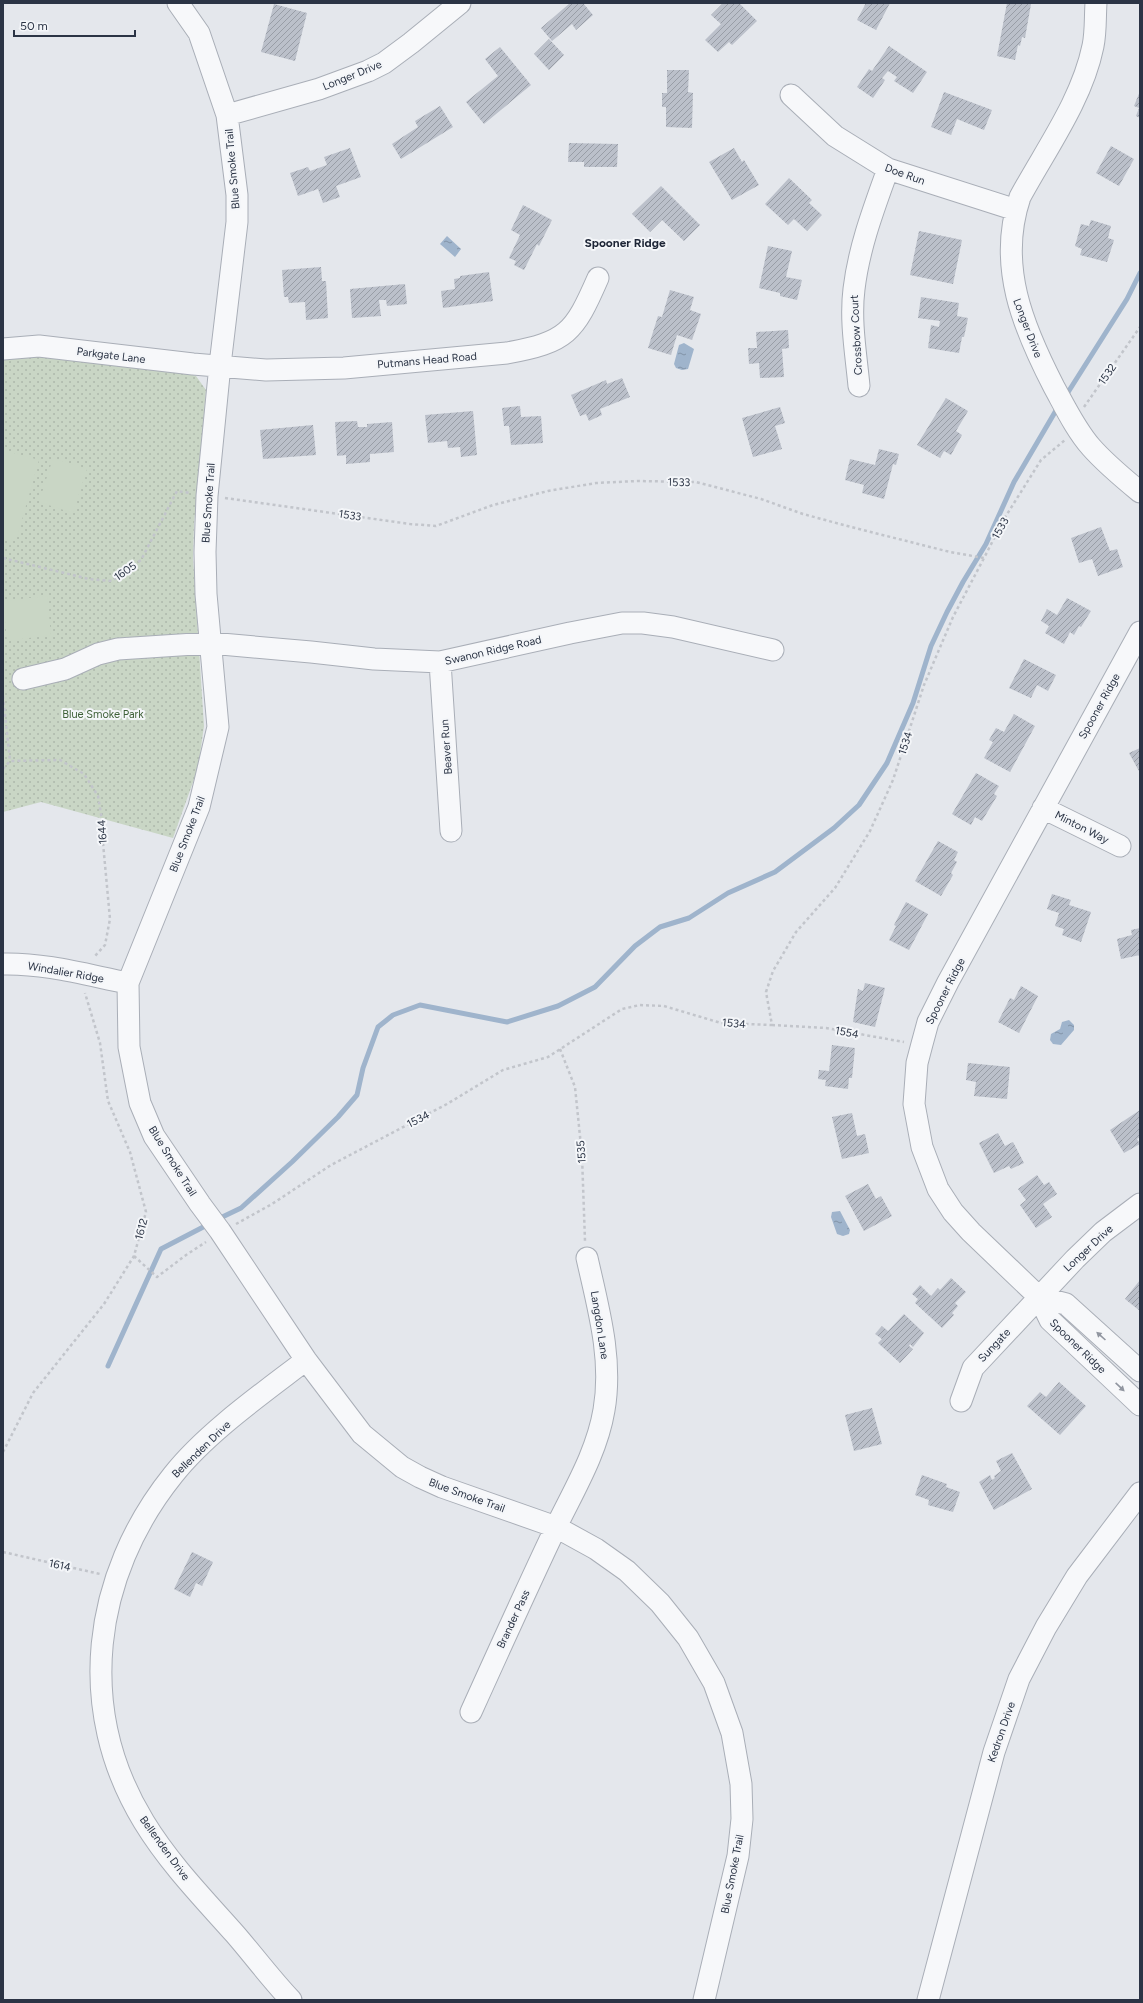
<svg xmlns="http://www.w3.org/2000/svg" width="1143" height="2003" font-family="Figtree,sans-serif">
<style>
.grass{fill:url(#grass-dots)}
.garden{fill:#c9d6c5}
.water{fill:url(#water-ripples)}
.lines{fill:none;stroke-linecap:round;stroke-linejoin:round}
.stream{stroke:#9fb4cc;stroke-width:5}
.building{fill:url(#building-hatch)}
.minor-casing{stroke:#a9aeb7;stroke-width:23}
.path{stroke:#c2c5cb;stroke-width:2.5;stroke-dasharray:3 3;stroke-linecap:butt}
.minor{stroke:#f7f8fa;stroke-width:21}
.oneway{fill:#9196a0}
.labels{text-anchor:middle;stroke-width:4;stroke-linejoin:round;paint-order:stroke}
.street-label{font-size:11px;fill:#2b3445;stroke:#f4f6f9}
.park-label{font-size:11px;fill:#3f6138;stroke:#f4f6f9}
.neighbourhood-label{font-size:12px;font-weight:bold;fill:#1d2536;stroke:#f4f6f9}
</style>
<defs>
<pattern id="grass-dots" width="8" height="8" patternUnits="userSpaceOnUse"><rect width="8" height="8" fill="#c9d6c5"/><path d="M2 2h.1M6 6h.1" fill="none" stroke="#adb8ab" stroke-width="1.8" stroke-linecap="round"/></pattern>
<pattern id="water-ripples" width="26" height="14" patternUnits="userSpaceOnUse"><rect width="26" height="14" fill="#9fb4cc"/><path d="M2 4q2-2 4 0t4 0M15 11q2-2 4 0t4 0" fill="none" stroke="#8293a7"/></pattern>
<pattern id="building-hatch" width="6" height="6" patternUnits="userSpaceOnUse"><rect width="6" height="6" fill="#bbc0ca"/><path d="M-1 1l2-2M0 6l6-6M5 7l2-2" fill="none" stroke="#989da6"/></pattern>
</defs>
<rect width="100%" height="100%" fill="#e4e7ec"/>
<path class="grass" d="M 33,356 L 177,370 L 196,376 L 206,390 L 194,524 L 193,558 L 204,726 L 198,768 L 173,838 L 41,802 L 3,812 L 3,358 Z"/>
<path class="garden" d="M 3,450 L 39,460 L 16,541 L 3,538 Z
M 53,458 L 87,469 L 73,513 L 39,502 Z
M 47,596 L 51,635 L 7,641 L 3,601 Z"/>
<path class="water" d="M 447,236 L 461,249 L 455,257 L 440,244 Z
M 684,343 L 694,349 L 688,369 L 682,370 L 676,368 L 674,364 L 679,345 Z
M 1069,1020 L 1074,1025 L 1074,1030 L 1061,1045 L 1053,1044 L 1050,1040 L 1051,1034 L 1060,1029 L 1062,1022 Z
M 840,1211 L 850,1230 L 849,1234 L 843,1236 L 837,1234 L 831,1217 L 832,1212 Z"/>
<g class="lines">
<path class="stream" d="M 1065,397 L 1127,299 L 1140,273
M 216,1220 L 241,1208 L 292,1162 L 338,1117 L 357,1095 L 363,1068 L 378,1027 L 393,1015 L 420,1005 L 507,1022 L 558,1006 L 595,987 L 635,946 L 660,927 L 689,918 L 728,893 L 775,872 L 834,828 L 859,805 L 887,763 L 913,703 L 931,646 L 947,612 L 963,582 L 986,544 L 1014,482 L 1058,407
M 108,1366 L 161,1249 L 209,1224"/>
</g>
<path class="building" d="M 570,3 L 583,3 L 593,15 L 576,30 L 572,24 L 552,41 L 541,28 Z
M 723,3 L 739,3 L 757,21 L 732,45 L 729,42 L 718,52 L 705,40 L 721,24 L 711,15 Z
M 866,3 L 890,3 L 876,30 L 857,20 Z
M 1007,3 L 1031,4 L 1025,38 L 1022,37 L 1020,46 L 1018,45 L 1015,60 L 997,56 Z
M 274,4 L 307,13 L 295,61 L 261,52 Z
M 549,39 L 564,55 L 549,70 L 534,54 Z
M 889,46 L 927,72 L 913,93 L 894,81 L 897,77 L 888,71 L 882,78 L 885,80 L 873,98 L 857,87 L 869,69 L 872,71 Z
M 500,47 L 531,85 L 484,124 L 466,102 L 498,76 L 485,59 Z
M 667,70 L 689,70 L 688,92 L 693,93 L 692,128 L 666,127 L 666,107 L 662,107 L 662,93 L 667,93 Z
M 1140,91 L 1140,118 L 1136,116 L 1139,108 L 1134,106 Z
M 944,92 L 992,110 L 984,130 L 957,119 L 951,135 L 931,127 Z
M 440,106 L 453,127 L 401,159 L 392,144 L 418,127 L 415,121 Z
M 569,143 L 618,144 L 617,167 L 584,167 L 584,162 L 568,162 Z
M 1111,146 L 1134,159 L 1119,186 L 1096,173 Z
M 350,148 L 361,177 L 336,186 L 340,197 L 323,203 L 318,189 L 298,196 L 290,173 L 308,167 L 310,171 L 327,165 L 324,157 Z
M 734,148 L 742,162 L 744,160 L 759,185 L 732,200 L 709,162 Z
M 789,178 L 812,200 L 809,203 L 822,215 L 807,231 L 794,219 L 788,225 L 765,204 Z
M 661,186 L 700,225 L 684,241 L 662,220 L 650,232 L 632,214 Z
M 523,205 L 552,220 L 539,246 L 537,244 L 524,270 L 514,265 L 516,261 L 509,258 L 520,235 L 511,230 Z
M 1091,220 L 1111,226 L 1108,238 L 1114,240 L 1107,262 L 1080,255 L 1082,249 L 1075,246 L 1081,224 L 1089,226 Z
M 919,231 L 962,240 L 953,284 L 910,275 Z
M 768,246 L 792,251 L 786,277 L 802,280 L 797,300 L 780,296 L 780,293 L 759,288 Z
M 321,267 L 322,281 L 326,281 L 328,318 L 306,320 L 305,302 L 289,303 L 288,297 L 284,297 L 282,270 Z
M 489,272 L 493,301 L 443,308 L 441,291 L 455,289 L 454,279 L 460,278 L 460,276 Z
M 405,284 L 407,304 L 387,306 L 386,300 L 379,300 L 381,316 L 352,318 L 350,289 Z
M 670,290 L 694,297 L 690,310 L 701,314 L 692,340 L 677,335 L 671,355 L 648,348 L 658,316 L 662,317 Z
M 921,297 L 959,303 L 957,316 L 968,318 L 964,337 L 962,337 L 959,353 L 928,348 L 931,325 L 939,327 L 940,321 L 918,318 Z
M 788,330 L 789,348 L 782,349 L 784,377 L 760,378 L 759,363 L 749,364 L 748,348 L 757,348 L 756,332 Z
M 622,378 L 630,397 L 600,409 L 602,415 L 589,421 L 586,414 L 580,416 L 571,395 L 606,380 L 607,384 Z
M 946,398 L 968,411 L 956,431 L 962,435 L 951,455 L 944,451 L 940,458 L 917,445 Z
M 520,406 L 521,417 L 541,416 L 543,443 L 511,445 L 509,426 L 504,426 L 502,408 Z
M 780,407 L 785,423 L 775,426 L 782,449 L 753,457 L 742,418 Z
M 473,411 L 477,455 L 461,457 L 460,447 L 448,448 L 447,441 L 428,443 L 425,415 Z
M 357,421 L 358,427 L 367,427 L 367,424 L 392,422 L 394,452 L 370,454 L 370,462 L 346,464 L 346,455 L 337,456 L 335,422 Z
M 313,425 L 316,455 L 263,459 L 260,430 Z
M 879,449 L 899,454 L 896,465 L 893,464 L 884,499 L 862,493 L 864,485 L 845,480 L 850,459 L 875,465 Z
M 1101,527 L 1110,551 L 1117,549 L 1123,567 L 1098,576 L 1092,559 L 1079,563 L 1071,538 Z
M 1067,598 L 1091,611 L 1081,627 L 1079,626 L 1074,635 L 1070,632 L 1064,644 L 1045,633 L 1049,626 L 1041,621 L 1047,609 L 1057,615 Z
M 1024,659 L 1056,675 L 1048,691 L 1037,685 L 1031,698 L 1009,688 Z
M 1014,714 L 1035,726 L 1010,772 L 984,758 L 993,742 L 989,740 L 996,728 L 1004,732 Z
M 1140,748 L 1140,773 L 1129,753 Z
M 976,773 L 999,786 L 994,794 L 997,796 L 982,821 L 975,817 L 971,825 L 952,814 Z
M 938,841 L 958,852 L 954,860 L 957,862 L 951,873 L 953,875 L 941,896 L 915,881 Z
M 1052,894 L 1071,900 L 1069,905 L 1091,912 L 1081,942 L 1062,935 L 1064,929 L 1055,926 L 1059,913 L 1047,909 Z
M 906,902 L 928,914 L 909,950 L 889,940 L 896,926 L 894,925 Z
M 1140,928 L 1140,955 L 1121,959 L 1117,939 L 1132,935 L 1131,930 Z
M 865,983 L 885,988 L 875,1027 L 853,1022 L 858,989 L 863,991 Z
M 1021,986 L 1038,996 L 1019,1033 L 998,1022 L 1010,998 L 1014,1000 Z
M 832,1045 L 855,1048 L 852,1078 L 849,1078 L 848,1089 L 825,1086 L 826,1080 L 818,1079 L 819,1070 L 829,1071 Z
M 968,1063 L 1010,1067 L 1007,1099 L 974,1096 L 976,1082 L 966,1080 Z
M 1140,1110 L 1140,1137 L 1137,1139 L 1140,1144 L 1124,1153 L 1110,1130 Z
M 852,1113 L 857,1136 L 865,1134 L 869,1153 L 842,1159 L 832,1117 Z
M 998,1133 L 1005,1146 L 1013,1142 L 1024,1163 L 1011,1169 L 1009,1166 L 994,1173 L 979,1143 Z
M 1037,1175 L 1044,1185 L 1049,1182 L 1057,1194 L 1043,1204 L 1052,1217 L 1036,1228 L 1020,1205 L 1026,1200 L 1018,1189 Z
M 868,1184 L 876,1199 L 881,1196 L 892,1216 L 864,1231 L 845,1196 Z
M 951,1278 L 966,1292 L 955,1303 L 958,1306 L 952,1313 L 954,1315 L 942,1328 L 915,1303 L 918,1299 L 912,1294 L 920,1285 L 931,1296 L 938,1288 L 940,1290 Z
M 1140,1280 L 1140,1311 L 1125,1299 Z
M 904,1314 L 924,1333 L 913,1347 L 910,1344 L 909,1346 L 913,1349 L 900,1363 L 878,1343 L 882,1339 L 875,1334 L 882,1326 L 888,1331 Z
M 1059,1382 L 1086,1406 L 1060,1435 L 1027,1406 L 1040,1392 L 1046,1397 Z
M 872,1408 L 882,1444 L 854,1451 L 845,1415 Z
M 1012,1453 L 1032,1489 L 994,1510 L 979,1482 L 990,1475 L 992,1480 L 995,1478 L 994,1476 L 1001,1471 L 996,1461 Z
M 922,1475 L 947,1484 L 946,1487 L 960,1492 L 953,1512 L 928,1505 L 929,1500 L 915,1495 Z
M 192,1552 L 213,1562 L 202,1586 L 196,1583 L 190,1597 L 174,1589 Z"/>
<g class="lines">
<g class="minor-casing">
<path id="minor" d="M 178,3 L 199,33 L 227,115 L 237,195 L 237,222 L 220,365 L 207,496 L 205,552 L 206,594 L 218,727 L 199,807 L 128,983 L 129,1047 L 140,1103 L 154,1136 L 200,1204 L 220,1231 L 306,1360 L 362,1434 L 402,1467 L 420,1477 L 442,1487 L 556,1527 L 596,1549 L 627,1571 L 660,1603 L 688,1638 L 714,1683 L 732,1733 L 741,1784 L 742,1819 L 738,1856 L 704,2000
M 1096,3 C 1095,17 1096,32 1093,46 C 1082,100 1046,149 1020,197 C 997,265 1023,327 1054,387 C 1065,407 1076,430 1091,447 C 1105,463 1123,478 1140,492
M 791,95 L 835,136 L 888,169 L 1016,210
M 227,115 L 319,89 L 368,71 L 384,63 L 411,43 L 460,3
M 3,349 L 39,346 L 193,364 L 266,370 L 344,368 L 507,353 C 567,342 574,333 598,278
M 859,386 C 856,354 850,321 854,289 C 859,247 874,208 888,169
M 1140,632 L 948,982 L 928,1022 L 922,1044 L 917,1063 L 914,1104 L 922,1147 L 938,1189 L 953,1212 L 971,1232 L 1039,1297 L 1050,1320 L 1140,1405
M 440,662 L 451,831
M 23,679 L 65,669 L 98,654 L 118,649 L 210,643 L 311,652 L 374,659 L 440,662 L 570,633 L 622,623 L 643,623 L 673,627 L 773,650
M 1043,808 L 1120,846
M 3,964 C 45,963 87,975 128,983
M 1039,1297 L 1066,1304 L 1140,1371
M 961,1401 L 973,1368 L 1075,1259 L 1103,1232 L 1140,1204
M 471,1712 C 499,1650 527,1588 556,1527 C 574,1490 597,1452 604,1410 C 613,1359 598,1307 587,1258
M 291,2000 C 271,1979 254,1956 235,1934 C 203,1898 169,1863 144,1822 C 75,1709 92,1576 173,1475 C 206,1433 263,1393 306,1360
M 928,2000 L 994,1752 L 1019,1679 L 1046,1627 L 1077,1576 L 1140,1493"/>
</g>
<path class="path" d="M 1084,407 L 1140,327
M 225,498 L 410,524 L 436,526 L 493,505 L 548,491 L 596,483 L 637,481 L 696,482 L 761,499 L 803,514 L 851,527 L 950,552 L 984,558 L 1004,519 L 1041,460 L 1065,440
M 3,558 L 89,579 L 112,581 L 141,560 L 177,491 L 190,493
M 3,696 L 10,761
M 3,769 L 10,761 L 60,760 L 84,774 L 98,796 L 103,826 L 103,843 L 110,919 L 105,945 L 94,957
M 772,1025 L 826,1028 L 904,1042
M 560,1049 L 575,1087 L 582,1156 L 585,1241
M 236,1224 L 272,1204 L 331,1165 L 447,1104 L 503,1070 L 548,1057 L 622,1009 L 640,1005 L 664,1006 L 721,1023 L 772,1025 L 766,992 L 773,971 L 796,932 L 835,888 L 870,831 L 893,780 L 924,685 L 953,617 L 984,558
M 134,1256 L 157,1277 L 186,1255 L 206,1242
M 3,1452 L 33,1393 L 104,1304 L 134,1256 L 146,1212 L 130,1152 L 108,1101 L 100,1043 L 85,993
M 3,1552 L 100,1574"/>
<use href="#minor" class="minor"/>
</g>
<defs><path id="oneway-solid" d="M-6-.8H1V-3.2L6.5 0L1 3.2V.8H-6Z"/></defs>
<g class="oneway">
<use href="#oneway-solid" transform="translate(1101 1336) rotate(-138)"/>
<use href="#oneway-solid" transform="translate(1120 1387) rotate(43)"/>
</g>
<g class="labels">
<g class="street-label">
<text transform="translate(352 75) rotate(-22)" y="4">Longer Drive</text>
<text transform="translate(232 169) rotate(-95)" y="4">Blue Smoke Trail</text>
<text transform="translate(905 174) rotate(20)" y="4">Doe Run</text>
<text transform="translate(1028 328) rotate(69)" y="4">Longer Drive</text>
<text transform="translate(856 335) rotate(-93)" y="4">Crossbow Court</text>
<text transform="translate(111 355) rotate(7)" y="4">Parkgate Lane</text>
<text transform="translate(427 360) rotate(-5)" y="4">Putmans Head Road</text>
<text transform="translate(1107 374) rotate(-55)" y="4">1532</text>
<text transform="translate(679 482) rotate(1)" y="4">1533</text>
<text transform="translate(208 503) rotate(-86)" y="4">Blue Smoke Trail</text>
<text transform="translate(350 515) rotate(8)" y="4">1533</text>
<text transform="translate(1000 528) rotate(-61)" y="4">1533</text>
<text transform="translate(125 571) rotate(-35)" y="4">1605</text>
<text transform="translate(493 650) rotate(-13)" y="4">Swanon Ridge Road</text>
<text transform="translate(1099 706) rotate(-61)" y="4">Spooner Ridge</text>
<text transform="translate(905 743) rotate(-72)" y="4">1534</text>
<text transform="translate(446 747) rotate(-94)" y="4">Beaver Run</text>
<text transform="translate(1082 827) rotate(27)" y="4">Minton Way</text>
<text transform="translate(102 832) rotate(-94)" y="4">1644</text>
<text transform="translate(187 834) rotate(-69)" y="4">Blue Smoke Trail</text>
<text transform="translate(66 972) rotate(10)" y="4">Windalier Ridge</text>
<text transform="translate(945 991) rotate(-63)" y="4">Spooner Ridge</text>
<text transform="translate(734 1023) rotate(5)" y="4">1534</text>
<text transform="translate(847 1032) rotate(11)" y="4">1554</text>
<text transform="translate(418 1119) rotate(-27)" y="4">1534</text>
<text transform="translate(581 1152) rotate(-94)" y="4">1535</text>
<text transform="translate(173 1161) rotate(58)" y="4">Blue Smoke Trail</text>
<text transform="translate(141 1229) rotate(-75)" y="4">1612</text>
<text transform="translate(1088 1248) rotate(-43)" y="4">Longer Drive</text>
<text transform="translate(600 1325) rotate(81)" y="4">Langdon Lane</text>
<text transform="translate(994 1345) rotate(-47)" y="4">Sungate</text>
<text transform="translate(1078 1346) rotate(44)" y="4">Spooner Ridge</text>
<text transform="translate(201 1449) rotate(-44)" y="4">Bellenden Drive</text>
<text transform="translate(467 1495) rotate(20)" y="4">Blue Smoke Trail</text>
<text transform="translate(60 1565) rotate(12)" y="4">1614</text>
<text transform="translate(513 1619) rotate(-65)" y="4">Brander Pass</text>
<text transform="translate(1001 1732) rotate(-71)" y="4">Kedron Drive</text>
<text transform="translate(165 1848) rotate(54)" y="4">Bellenden Drive</text>
<text transform="translate(732 1874) rotate(-79)" y="4">Blue Smoke Trail</text>
</g>
<g class="park-label">
<text x="103" y="718">Blue Smoke Park</text>
</g>
<g class="neighbourhood-label">
<text x="625" y="247">Spooner Ridge</text>
</g>
</g>
<rect width="1143" height="2003" fill="none" stroke="#2b3445" stroke-width="8"/>
<path d="M14 30v6h121v-6" fill="none" stroke="#2b3445" stroke-width="2"/>
<text x="20" y="30" font-size="12" fill="#2b3445" stroke="#f4f6f9" stroke-width="3" paint-order="stroke">50 m</text>
</svg>
